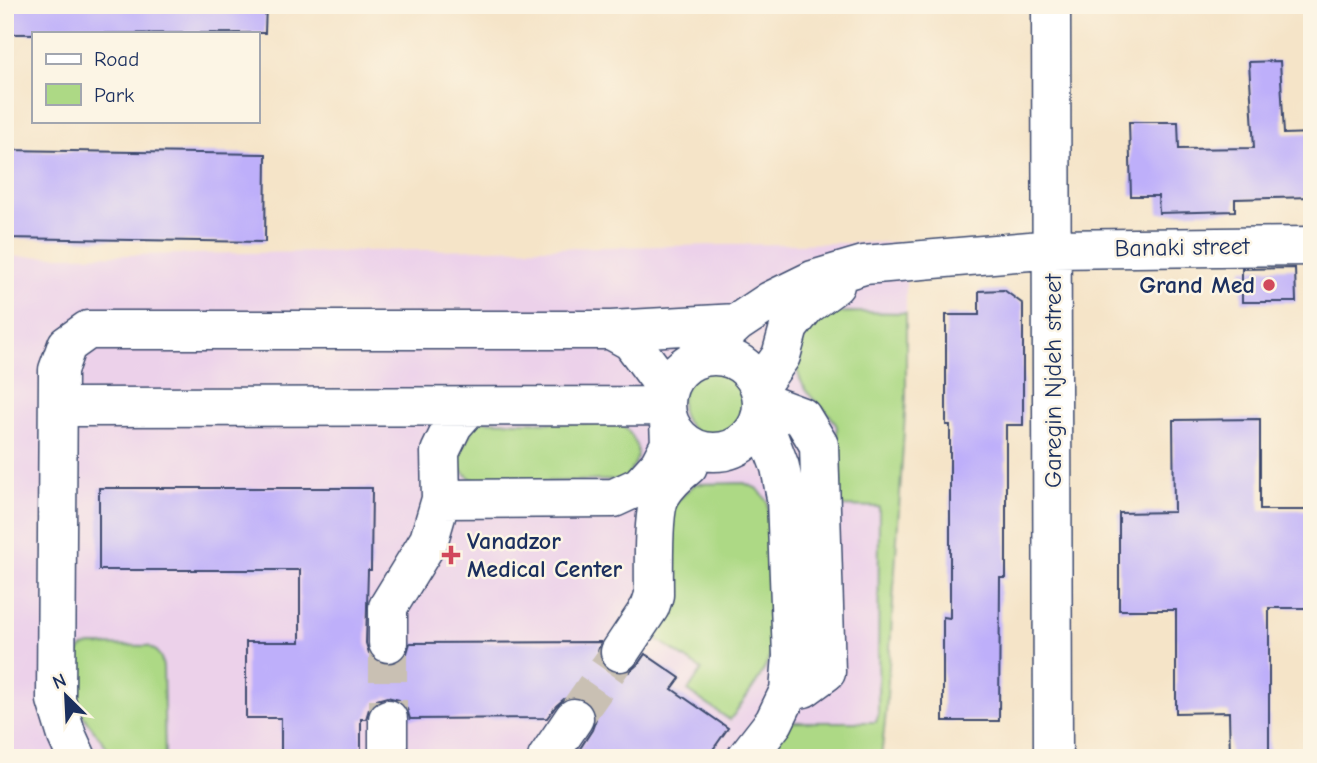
<svg xmlns="http://www.w3.org/2000/svg" width="1317" height="763" font-family="'Comic Neue',sans-serif">
<style>
.built{fill:#ecd1ea}
.green{fill:#add985;stroke:#648472;stroke-width:2}
.building{fill:#beaffa}
.lines{fill:none;stroke-linecap:round;stroke-linejoin:round}
.minor-tunnel{stroke:#c9c0b3;stroke-width:38;stroke-dasharray:38 19;stroke-linecap:butt}
.minor-casing{stroke:#3c4a6e;stroke-width:41}
.minor{stroke:#fff;stroke-width:38}
.poi-dot{fill:#d1495b;stroke:#fcf5e5;stroke-width:2.5}
.labels{text-anchor:middle;stroke-width:5;stroke-linejoin:round;paint-order:stroke}
.street-label{font-size:24px;fill:#1b2f5e;stroke:#fcf5e5}
.poi-label{font-size:24px;font-weight:bold;fill:#1b2f5e;stroke:#fcf5e5;text-anchor:end}
</style>
<rect width="100%" height="100%" fill="#fcf5e5"/>
<filter id="ink" filterUnits="userSpaceOnUse"><feTurbulence type="fractalNoise" baseFrequency=".0143" numOctaves="2"/><feDisplacementMap in="SourceGraphic" scale="14" xChannelSelector="R" yChannelSelector="G"/><feConvolveMatrix kernelMatrix="1 2 1 2 8 2 1 2 1" color-interpolation-filters="sRGB"/></filter>
<filter id="wash" filterUnits="userSpaceOnUse"><feTurbulence type="fractalNoise" baseFrequency=".00686" numOctaves="4" result="noise"/><feDisplacementMap in="SourceGraphic" scale="28" xChannelSelector="R" yChannelSelector="G"/><feGaussianBlur stdDeviation="1.57" result="paint"/><feColorMatrix in="noise" values="0 0 0 0 0 0 0 0 0 0 0 0 0 0 0 0 0 1.4 0 .05"/><feComposite in="paint" operator="in"/></filter>
<g filter="url(#wash)">
<rect width="100%" height="100%" fill="#f5e4c8"/>
<path class="built" d="M 906,242 L 906,398 L 886,712 L 881,758 L 5,758 L 5,257 Z"/>
<path class="green" d="M 847,312 L 906,313 L 906,398 L 886,712 L 881,758 L 772,758 L 764,751 L 786,722 L 876,722 L 878,716 L 879,507 L 839,506 L 837,427 C 832,413 818,406 809,394 C 794,375 792,353 806,334 C 820,315 825,315 847,312 Z
M681 404a33 33 0 1 1 66 0a33 33 0 1 1-66 0Z
M 477,421 L 621,424 C 642,442 643,460 623,480 L 479,483 C 467,477 462,472 456,460 Z
M 744,483 L 758,489 L 768,502 L 773,646 C 766,674 746,697 730,720 L 688,691 L 702,670 L 648,633 L 670,508 L 695,484 Z
M 90,645 L 148,646 L 156,651 L 161,658 L 163,667 L 165,758 L 115,758 L 75,705 L 75,657 L 83,647 Z"/>
<g id="blocks">
<path class="building" d="M 5,5 L 266,5 L 265,33 L 5,34 Z
M 1280,61 L 1284,134 L 1312,133 L 1312,197 L 1235,199 L 1235,211 L 1159,213 L 1158,196 L 1131,196 L 1129,122 L 1178,122 L 1179,149 L 1254,148 L 1249,62 Z
M 5,150 L 266,154 L 265,242 L 5,238 Z
M 1295,268 L 1296,302 L 1242,302 L 1242,269 Z
M 1004,290 L 1023,304 L 1023,425 L 1006,425 L 1006,578 L 1000,578 L 999,721 L 943,721 L 943,617 L 950,618 L 950,425 L 946,425 L 946,315 L 979,315 L 979,291 Z
M 1260,419 L 1260,510 L 1312,510 L 1312,608 L 1269,608 L 1269,758 L 1230,758 L 1229,712 L 1176,713 L 1176,610 L 1119,610 L 1119,513 L 1174,512 L 1173,420 Z
M 99,488 L 372,488 L 371,570 L 368,570 L 366,643 L 369,653 L 377,662 L 387,665 L 399,662 L 407,653 L 410,643 L 601,642 L 598,651 L 600,661 L 608,670 L 619,674 L 629,672 L 638,664 L 645,654 L 680,678 L 672,689 L 728,728 L 707,758 L 574,758 L 592,730 L 596,719 L 593,708 L 587,700 L 576,696 L 564,699 L 556,706 L 547,718 L 410,719 L 407,709 L 399,700 L 387,697 L 377,700 L 369,709 L 366,719 L 361,719 L 361,758 L 281,758 L 281,718 L 246,718 L 246,642 L 300,642 L 300,570 L 99,570 Z"/>
</g>
</g>
<g filter="url(#ink)">
<use href="#blocks" fill-opacity="0" stroke="#3c4a6e" stroke-width="2"/>
<g class="lines">
<path class="minor-tunnel" d="M 388,643 L 388,719
M 574,718 L 620,652"/>
<g class="minor-casing">
<path id="minor" d="M 1051,5 L 1053,758
M 611,330 L 737,323
M666 404a48 48 0 1 1 96 0a48 48 0 1 1-96 0Z
M 698,359 L 737,323 L 770,301 L 813,280 L 864,265 L 1053,249 L 1312,246
M 759,387 L 781,356 L 789,327 L 806,306 L 835,285
M 762,402 L 802,417 L 819,445 L 826,672 L 804,688 L 789,691
M 59,407 L 666,406
M 441,499 L 614,498 L 640,486 L 659,465 L 670,444 L 669,421
M 388,643 L 388,607 L 429,540 L 441,499 L 440,452 L 453,425 L 469,407
M 620,652 L 650,607 L 654,595 C 654,574 652,511 661,495 C 668,483 678,474 688,466
M 77,758 L 67,736 L 56,700 L 58,370 L 67,345 L 88,330 L 611,330 L 631,341 L 668,391
M 388,758 L 388,719
M 547,758 L 574,718
M 746,758 L 774,722 L 789,691 L 792,656 L 786,498 L 780,467 L 761,417"/>
</g>
<use href="#minor" class="minor"/>
</g>
</g>
<g class="poi-dot">
<circle cx="1269" cy="285" r="7"/>
<path d="M447.5 544.5h7v7h7v7h-7v7h-7v-7h-7v-7h7z"/>
</g>
<g class="labels">
<g class="street-label">
<text transform="translate(1182 247) rotate(-1)" y="8">Banaki street</text>
<text transform="translate(1053 381) rotate(-90)" y="8">Garegin Njdeh street</text>
</g>
<g class="poi-label">
<text x="1255" y="293">Grand Med</text>
<text x="467" y="549" text-anchor="start">Vanadzor<tspan x="467" dy="28">Medical Center</tspan></text>
</g>
</g>
<rect width="1317" height="763" fill="none" stroke="#fcf5e5" stroke-width="28"/>
<rect x="32" y="32" width="228" height="91" fill="#fcf5e5" stroke="#a2a6af" stroke-width="2"/>
<rect x="46" y="54" width="35" height="10" fill="#ffffff" stroke="#a2a6af" stroke-width="2"/>
<text x="94" y="66" font-size="21" fill="#1b2f5e">Road</text>
<rect x="46" y="84" width="35" height="21" fill="#add985" stroke="#a2a6af" stroke-width="2"/>
<text x="94" y="102" font-size="21" fill="#1b2f5e">Park</text>
<g transform="translate(66 696) rotate(336)" stroke="#fcf5e5" stroke-width="5" paint-order="stroke">
<path d="M0-5L12 26L0 18L-12 26Z" fill="#1b2f5e"/>
<text y="-10" font-size="19" font-weight="bold" text-anchor="middle" fill="#1b2f5e">N</text>
</g>
</svg>
